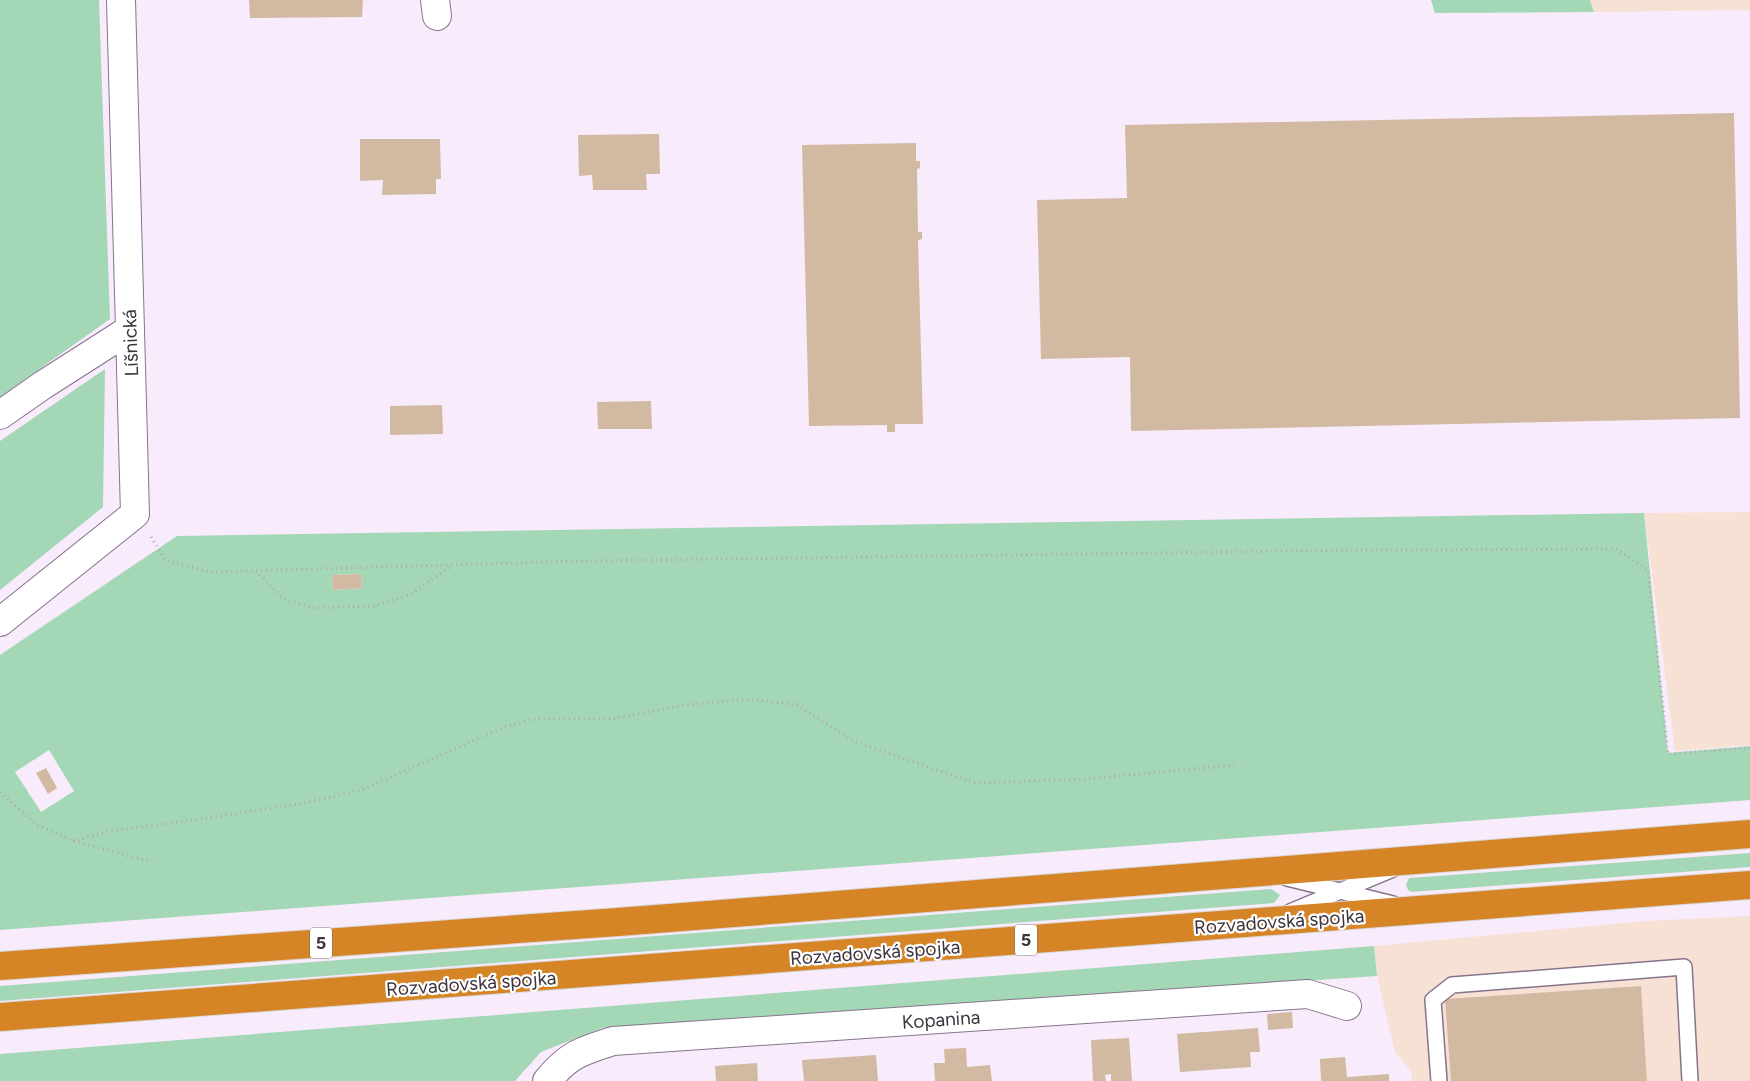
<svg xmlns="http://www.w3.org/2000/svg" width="1750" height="1081" font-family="Figtree,sans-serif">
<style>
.commercial{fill:#f7e1d4}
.green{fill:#a3d7b5;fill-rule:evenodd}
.building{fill:#d2baa2}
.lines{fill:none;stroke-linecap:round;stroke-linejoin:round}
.lane-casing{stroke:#86748c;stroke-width:18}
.street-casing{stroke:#86748c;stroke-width:30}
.highway-casing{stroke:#d8d6d8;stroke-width:30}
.path{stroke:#b1a6b4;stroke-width:3;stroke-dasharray:1 4;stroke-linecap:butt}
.lane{stroke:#fff;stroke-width:15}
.street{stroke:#fff;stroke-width:28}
.highway{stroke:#d68526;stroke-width:28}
.labels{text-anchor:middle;stroke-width:4.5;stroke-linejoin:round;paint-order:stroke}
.shield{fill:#fff;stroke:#767178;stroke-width:1}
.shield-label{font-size:18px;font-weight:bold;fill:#3c343e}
.street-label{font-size:19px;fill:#3c343e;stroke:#fff}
</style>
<rect width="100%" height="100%" fill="#f8ebfc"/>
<path class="commercial" d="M 1590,0 L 1750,0 L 1750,10 L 1594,12 Z
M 1750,512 L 1750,745 L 1675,751 L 1644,513 Z
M 1750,916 L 1750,1081 L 1412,1081 L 1411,1071 L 1395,1052 L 1377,976 L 1374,946 L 1645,921 Z"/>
<path class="green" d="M 0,0 L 99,0 L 110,319 L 0,397 Z
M 1431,0 L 1590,0 L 1594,12 L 1435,13 Z
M 105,369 L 103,507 L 0,590 L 0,441 Z
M 1644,513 L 1668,753 L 1750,746 L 1750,800 L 0,930 L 0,655 L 177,536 ZM 361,574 L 362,588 L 333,590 L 332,575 ZM 49,750 L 74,791 L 41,812 L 15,772 Z
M 1750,853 L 1750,867 L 1411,892 L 1408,890 L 1406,885 L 1409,878 Z
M 1271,889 L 1280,895 L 1279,897 L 1274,903 L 0,1001 L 0,986 Z
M 1374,946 L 1377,976 L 602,1028 L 541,1052 L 515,1081 L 0,1081 L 0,1054 Z"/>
<path class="building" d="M 249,0 L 363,0 L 362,17 L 250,18 Z
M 1734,113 L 1740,418 L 1131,431 L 1130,357 L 1041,359 L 1037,200 L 1127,198 L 1125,125 Z
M 659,134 L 660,174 L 646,174 L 647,190 L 593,190 L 592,175 L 579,176 L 578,135 Z
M 360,139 L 440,139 L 441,179 L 436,179 L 436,194 L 382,195 L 383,180 L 360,181 Z
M 916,143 L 916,161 L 920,161 L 920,168 L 917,169 L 918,232 L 922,232 L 922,239 L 918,240 L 923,424 L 895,424 L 895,432 L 887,432 L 887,425 L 809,426 L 802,145 Z
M 651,401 L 652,429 L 598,429 L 597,402 Z
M 442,405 L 443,434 L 390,435 L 390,406 Z
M 361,574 L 362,588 L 333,590 L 332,575 Z
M 46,768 L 57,788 L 48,794 L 36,773 Z
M 1641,986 L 1647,1081 L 1451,1081 L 1445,999 Z
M 1292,1012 L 1293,1028 L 1268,1030 L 1267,1014 Z
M 1258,1028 L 1260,1052 L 1250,1052 L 1251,1067 L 1180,1072 L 1177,1034 Z
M 1129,1038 L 1132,1081 L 1111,1081 L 1111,1074 L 1105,1075 L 1106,1081 L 1093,1081 L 1091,1040 Z
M 966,1048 L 967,1067 L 990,1065 L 992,1081 L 935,1081 L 934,1063 L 945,1063 L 944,1049 Z
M 876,1055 L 878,1081 L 804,1081 L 802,1060 Z
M 1345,1057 L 1347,1077 L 1389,1074 L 1389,1081 L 1321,1081 L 1320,1059 Z
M 757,1063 L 758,1081 L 716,1081 L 715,1066 Z"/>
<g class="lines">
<g class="lane-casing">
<path id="lane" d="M 1287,878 L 1393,904
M 1290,912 L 1393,869
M 1439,1081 L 1433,1000 L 1452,985 L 1684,967 L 1690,1081"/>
</g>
<g class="street-casing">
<path id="street" d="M 435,0 L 437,16
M 0,415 L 43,385 L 129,330
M 0,622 L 135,514 L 121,0
M 547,1081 C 568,1055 581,1051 613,1041 L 1308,994 L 1347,1006"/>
</g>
<g class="highway-casing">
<path id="highway" d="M 0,966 L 618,922 L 1750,834
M 0,1017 L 1750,885"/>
</g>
<path class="path" d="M 151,537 L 166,561 L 210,572 L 581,561 L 1363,550 L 1616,549 L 1648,570 L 1668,754 L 1750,748
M 256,571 L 283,598 L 313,608 L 374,606 L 409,595 L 451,566
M 0,792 L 37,825 L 73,841 L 148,861
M 73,841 L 110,831 L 173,823 L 305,803 L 361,790 L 504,727 L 532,719 L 612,719 L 684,705 L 751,699 L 797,705 L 853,741 L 975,783 L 1086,779 L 1235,765"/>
<use href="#lane" class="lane"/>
<use href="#street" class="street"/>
<use href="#highway" class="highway"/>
</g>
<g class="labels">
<g class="shield">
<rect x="1015" y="924.5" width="22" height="31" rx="4"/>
<rect x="310" y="927.5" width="22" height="31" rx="4"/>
</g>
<g class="shield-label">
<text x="1026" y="946">5</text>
<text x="321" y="949">5</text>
</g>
<g class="street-label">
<text transform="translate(130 343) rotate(-92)" y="7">Líšnická</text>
<text transform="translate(1279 921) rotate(-4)" y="7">Rozvadovská spojka</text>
<text transform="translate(875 952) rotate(-4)" y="7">Rozvadovská spojka</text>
<text transform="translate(471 983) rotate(-4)" y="7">Rozvadovská spojka</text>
<text transform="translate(941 1019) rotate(-4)" y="7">Kopanina</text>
</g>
</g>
</svg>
